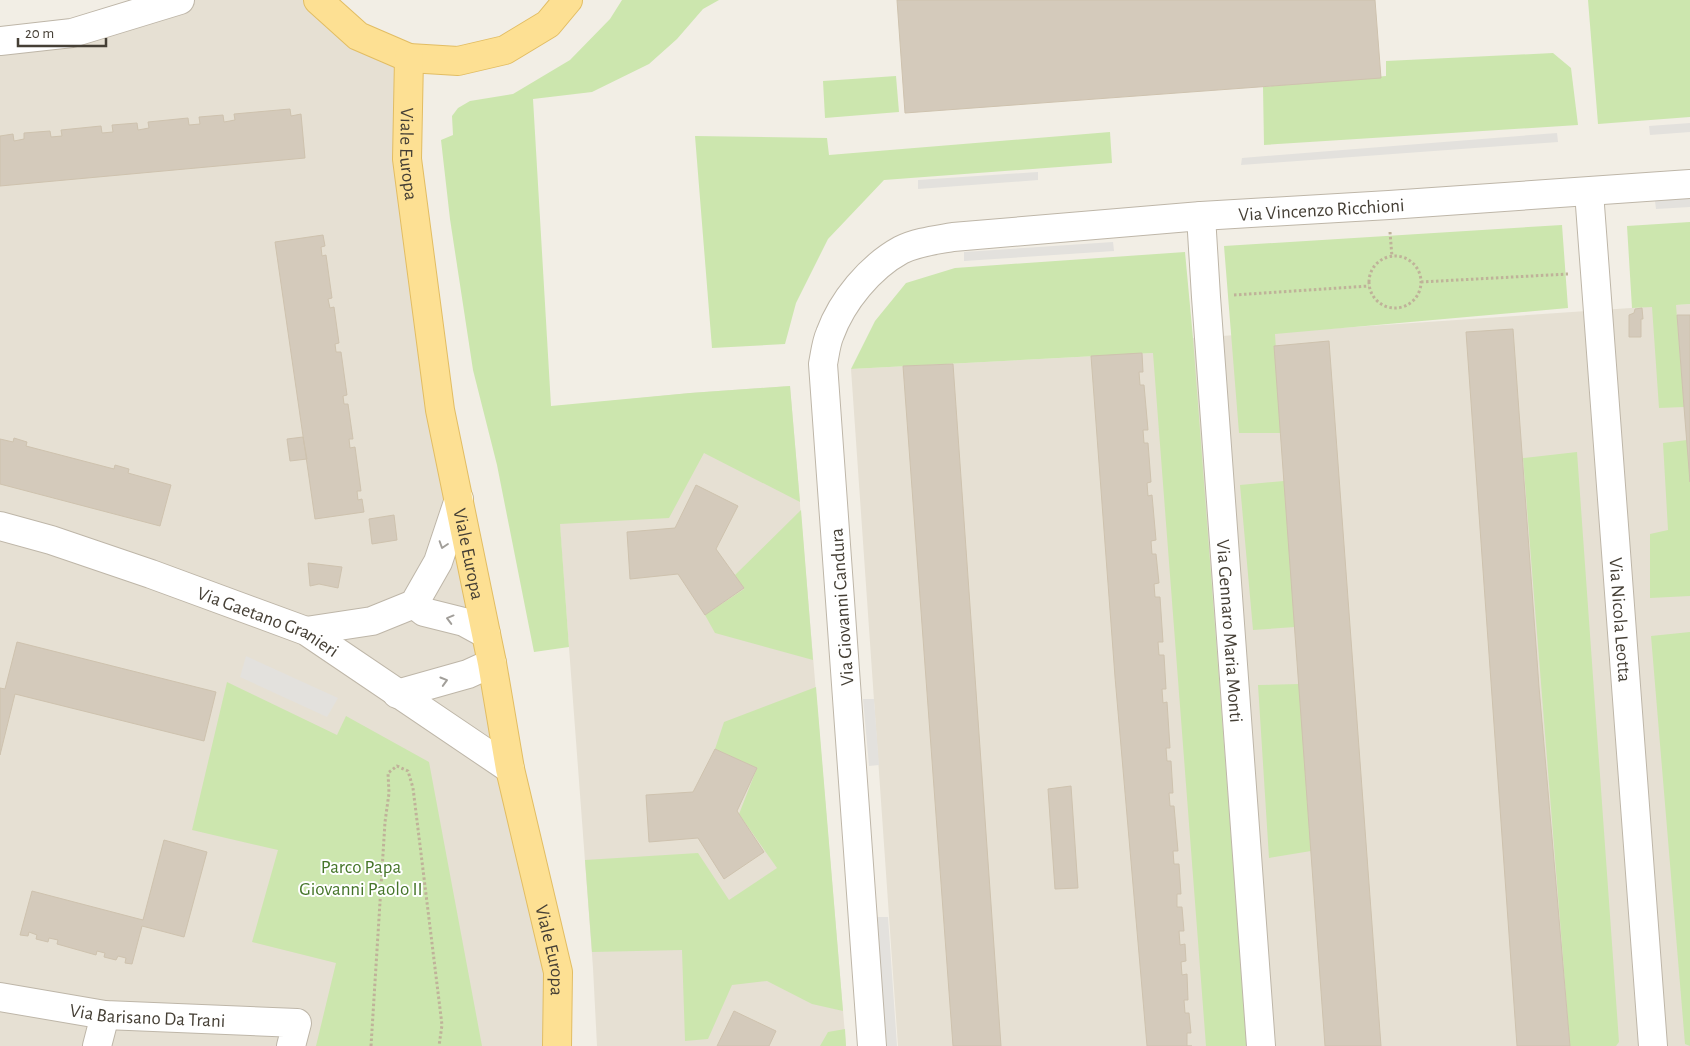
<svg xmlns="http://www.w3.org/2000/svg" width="1690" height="1046" font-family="'Alegreya Sans',sans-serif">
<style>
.residential{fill:#e6e0d3}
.green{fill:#cce6ae}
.parking{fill:#e3e1dd}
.building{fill:#d4cabb;stroke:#cec2ae}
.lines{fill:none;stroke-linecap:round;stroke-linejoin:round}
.minor-casing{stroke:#beb6a8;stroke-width:30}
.major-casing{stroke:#e2bd63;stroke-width:30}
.path{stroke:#bfb299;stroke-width:3;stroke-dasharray:2.5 2.5;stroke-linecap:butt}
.minor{stroke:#fff;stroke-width:28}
.major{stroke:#fde093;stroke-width:28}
.oneway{stroke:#a29f9a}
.labels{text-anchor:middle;stroke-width:4;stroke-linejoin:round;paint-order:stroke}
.street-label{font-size:19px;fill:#453f35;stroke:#fff}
.park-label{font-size:19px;fill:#457529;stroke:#fff}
</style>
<rect width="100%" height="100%" fill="#f2eee5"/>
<path class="residential" d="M 180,0 L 318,0 L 409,58 L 407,159 L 557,1046 L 0,1046 L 0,41 Z
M 1690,304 L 1690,1046 L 898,1046 L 851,369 L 1153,353 L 1193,338 Z
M 790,386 L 846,1046 L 597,1046 L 593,968 L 551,407 L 690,393 Z"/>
<path class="green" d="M 622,0 L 719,0 L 703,9 L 677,39 L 649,64 L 592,92 L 533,99 L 551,406 L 690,393 L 790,386 L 800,502 L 704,453 L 669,518 L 560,524 L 569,647 L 534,652 L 497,465 L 473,370 L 450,219 L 441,140 L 453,135 L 452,116 L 458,108 L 470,101 L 513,94 L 570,60 L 610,19 Z
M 1588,0 L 1690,0 L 1690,117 L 1598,124 Z
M 1553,53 L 1571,68 L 1578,125 L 1264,145 L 1263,87 L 1386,76 L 1386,61 Z
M 896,76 L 899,112 L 825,118 L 823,81 Z
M 1110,132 L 1112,163 L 884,180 L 828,239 L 796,303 L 785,344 L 712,348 L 695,136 L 827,138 L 829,155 Z
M 1690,222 L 1690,304 L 1676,305 L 1684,407 L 1659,408 L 1652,307 L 1632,308 L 1627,226 Z
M 1562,225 L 1568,308 L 1275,334 L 1281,433 L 1239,433 L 1224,246 Z
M 1185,252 L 1193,338 L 1247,1046 L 1206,1046 L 1153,353 L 851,369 L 875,321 L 906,283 L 955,268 Z
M 1687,440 L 1690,482 L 1690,596 L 1650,598 L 1650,534 L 1668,530 L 1663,443 Z
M 1577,452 L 1619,1042 L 1616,1046 L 1570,1046 L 1523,458 Z
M 1284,481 L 1295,627 L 1253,630 L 1240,485 Z
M 801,510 L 813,660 L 715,633 L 705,615 L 744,589 L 735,575 Z
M 1690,632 L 1690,1046 L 1685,1044 L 1651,636 Z
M 227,682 L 337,735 L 346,716 L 429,762 L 482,1046 L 316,1046 L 336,963 L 252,942 L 278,850 L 192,830 Z
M 1299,684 L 1311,851 L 1269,858 L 1258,685 Z
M 816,687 L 843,1011 L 812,1004 L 767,981 L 732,985 L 708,1039 L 685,1041 L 682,950 L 592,952 L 585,860 L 698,853 L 729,900 L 777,868 L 739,814 L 757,768 L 715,749 L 724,722 Z
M 845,1029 L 846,1046 L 820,1046 L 828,1032 Z"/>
<path class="parking" d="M 1690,123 L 1690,132 L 1650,135 L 1649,126 Z
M 1557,133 L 1558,142 L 1241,165 L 1242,158 Z
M 1038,172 L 1038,180 L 918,189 L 918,180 Z
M 1690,198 L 1690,207 L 1656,209 L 1655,201 Z
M 1113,242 L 1114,251 L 964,261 L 964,252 Z
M 246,656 L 338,698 L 327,717 L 240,677 Z
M 863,699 L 874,699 L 879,765 L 869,766 Z
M 876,917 L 888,917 L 897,1046 L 887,1046 Z"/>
<path class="building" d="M 897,0 L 1375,0 L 1381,78 L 905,113 Z
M 290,109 L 291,116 L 301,114 L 305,158 L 0,186 L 0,136 L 13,134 L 14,141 L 24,139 L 24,133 L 50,131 L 51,137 L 62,136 L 61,130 L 101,126 L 102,133 L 113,132 L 112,125 L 137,123 L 138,130 L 149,128 L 148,122 L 188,118 L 189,125 L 200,124 L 199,117 L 223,115 L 224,122 L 235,120 L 234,114 Z
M 323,235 L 325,246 L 321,247 L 322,256 L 326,255 L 332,298 L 328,299 L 330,308 L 334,307 L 339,343 L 335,344 L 336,352 L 341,352 L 347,395 L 343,396 L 344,404 L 348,404 L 353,439 L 349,439 L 350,448 L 355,447 L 361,491 L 357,491 L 358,500 L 362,499 L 364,512 L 315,519 L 275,242 Z
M 1642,308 L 1643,319 L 1641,319 L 1641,337 L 1629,337 L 1629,315 L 1634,313 L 1635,309 Z
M 1677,315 L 1690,315 L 1690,482 L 1684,407 Z
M 1513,329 L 1539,687 L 1570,1046 L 1517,1046 L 1466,332 Z
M 1329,341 L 1381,1046 L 1325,1046 L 1274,346 Z
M 1142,353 L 1143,372 L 1139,372 L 1140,385 L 1144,385 L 1148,430 L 1143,430 L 1144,443 L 1148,443 L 1151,482 L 1147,483 L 1148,496 L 1152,495 L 1156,540 L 1151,541 L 1152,554 L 1156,554 L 1159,583 L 1154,584 L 1155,597 L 1160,597 L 1163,642 L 1158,642 L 1159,655 L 1164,655 L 1166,689 L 1162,689 L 1163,703 L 1167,702 L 1170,748 L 1166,748 L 1167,761 L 1171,761 L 1173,793 L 1169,793 L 1170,806 L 1174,806 L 1178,851 L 1173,851 L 1174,864 L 1179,864 L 1181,894 L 1177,894 L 1177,907 L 1182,907 L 1184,931 L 1179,931 L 1180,945 L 1185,944 L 1186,961 L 1181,962 L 1182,975 L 1187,974 L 1188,1000 L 1184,1000 L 1185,1013 L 1189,1013 L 1191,1033 L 1187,1033 L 1187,1046 L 1192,1046 L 1147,1046 L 1115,677 L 1091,356 Z
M 953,364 L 1001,1046 L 953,1046 L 903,366 Z
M 303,437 L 307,459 L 290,461 L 287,439 Z
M 14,438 L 27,442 L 26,446 L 114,469 L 115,465 L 129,469 L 128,473 L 171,485 L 160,526 L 0,484 L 0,439 L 13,442 Z
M 696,485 L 738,506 L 716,549 L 744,588 L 705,615 L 678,574 L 630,579 L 627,532 L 675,528 Z
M 394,515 L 397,540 L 372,544 L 369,519 Z
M 308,563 L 342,567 L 338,588 L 319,584 L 310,586 Z
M 17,642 L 216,692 L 204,741 L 15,694 L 0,755 L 0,688 L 5,689 Z
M 715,749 L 757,768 L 737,811 L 764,852 L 724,879 L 698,838 L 649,842 L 646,795 L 693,792 Z
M 1071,786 L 1078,888 L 1055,889 L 1048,789 Z
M 164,840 L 207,852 L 184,937 L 142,926 L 132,964 L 125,963 L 126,958 L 118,956 L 116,960 L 104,957 L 105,953 L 97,951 L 96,955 L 57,944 L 58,940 L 49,938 L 48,942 L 36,939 L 37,935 L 29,932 L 28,936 L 20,935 L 32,891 L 143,920 Z
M 734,1011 L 776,1031 L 769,1046 L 717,1046 Z"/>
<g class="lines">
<g class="minor-casing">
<g id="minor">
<path d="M 0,41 L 72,33 L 180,0"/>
<path id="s1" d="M 1589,192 L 1653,1046"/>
<path id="s2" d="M 1201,216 L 1206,297 L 1261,1046"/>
<path id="s3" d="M 0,526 L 51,540 L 151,574 L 306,631 L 510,769"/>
<path d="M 414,604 L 424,612 L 464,622 L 486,634"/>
<path d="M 306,631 L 372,621 L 414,604 L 438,562 L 459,499"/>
<path d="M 397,694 L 468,674 L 492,663"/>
<path id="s4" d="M 0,997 L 105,1015 L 297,1023 L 291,1046"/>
<path d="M 97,1046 L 105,1015"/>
<path id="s5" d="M 872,1046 L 823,364 C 825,354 826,343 830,334 C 842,301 870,267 901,250 C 917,242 936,240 953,237 L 1201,216 L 1389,205 L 1690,184"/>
</g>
</g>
<g class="major-casing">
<g id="major">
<path d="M 318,0 L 358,36 L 409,58 L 458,61 L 505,50 L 548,24 L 568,0"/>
<path id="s6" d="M 409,58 L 407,159 L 440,410 L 492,663 L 510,769 L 558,972 L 557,1046"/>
</g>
</g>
<path class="path" d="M 1390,232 L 1392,257
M1369 282a26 26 0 1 1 52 0a26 26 0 1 1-52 0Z
M 1421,282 L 1568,274
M 1234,295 L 1369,286
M 371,1046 L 385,822 L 389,793 L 388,773 L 397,766 L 408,771 L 413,788 L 442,1025 L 439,1046"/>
<use href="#minor" class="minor"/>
<use href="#major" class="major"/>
</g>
<defs><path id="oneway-chevron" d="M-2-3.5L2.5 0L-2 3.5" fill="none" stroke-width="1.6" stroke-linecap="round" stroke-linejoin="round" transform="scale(1.25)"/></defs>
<g class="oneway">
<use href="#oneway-chevron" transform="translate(443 545) rotate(108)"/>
<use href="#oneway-chevron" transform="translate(450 619) rotate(-165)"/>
<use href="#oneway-chevron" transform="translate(444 681) rotate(-16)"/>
</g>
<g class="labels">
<g class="street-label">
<text dy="7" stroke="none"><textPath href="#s6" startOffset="96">Viale Europa</textPath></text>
<text dy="7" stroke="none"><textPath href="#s5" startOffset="1250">Via Vincenzo Ricchioni</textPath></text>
<text dy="7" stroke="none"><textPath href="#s6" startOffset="501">Viale Europa</textPath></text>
<text transform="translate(841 607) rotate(-94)" y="7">Via Giovanni Candura</text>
<text dy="7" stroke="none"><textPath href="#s1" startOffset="429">Via Nicola Leotta</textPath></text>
<text dy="7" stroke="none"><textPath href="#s3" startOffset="285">Via Gaetano Granieri</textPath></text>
<text dy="7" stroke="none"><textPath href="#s2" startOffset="416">Via Gennaro Maria Monti</textPath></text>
<text dy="7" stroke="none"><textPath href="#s6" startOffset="906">Viale Europa</textPath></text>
<text dy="7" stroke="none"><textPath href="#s4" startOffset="149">Via Barisano Da Trani</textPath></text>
</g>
<g class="park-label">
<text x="361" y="873">Parco Papa<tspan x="361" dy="22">Giovanni Paolo II</tspan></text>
</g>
</g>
<path d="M18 38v8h88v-8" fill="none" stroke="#453f35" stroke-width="2.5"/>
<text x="25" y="38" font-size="15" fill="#453f35" stroke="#ffffff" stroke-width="4" paint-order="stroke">20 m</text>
</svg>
